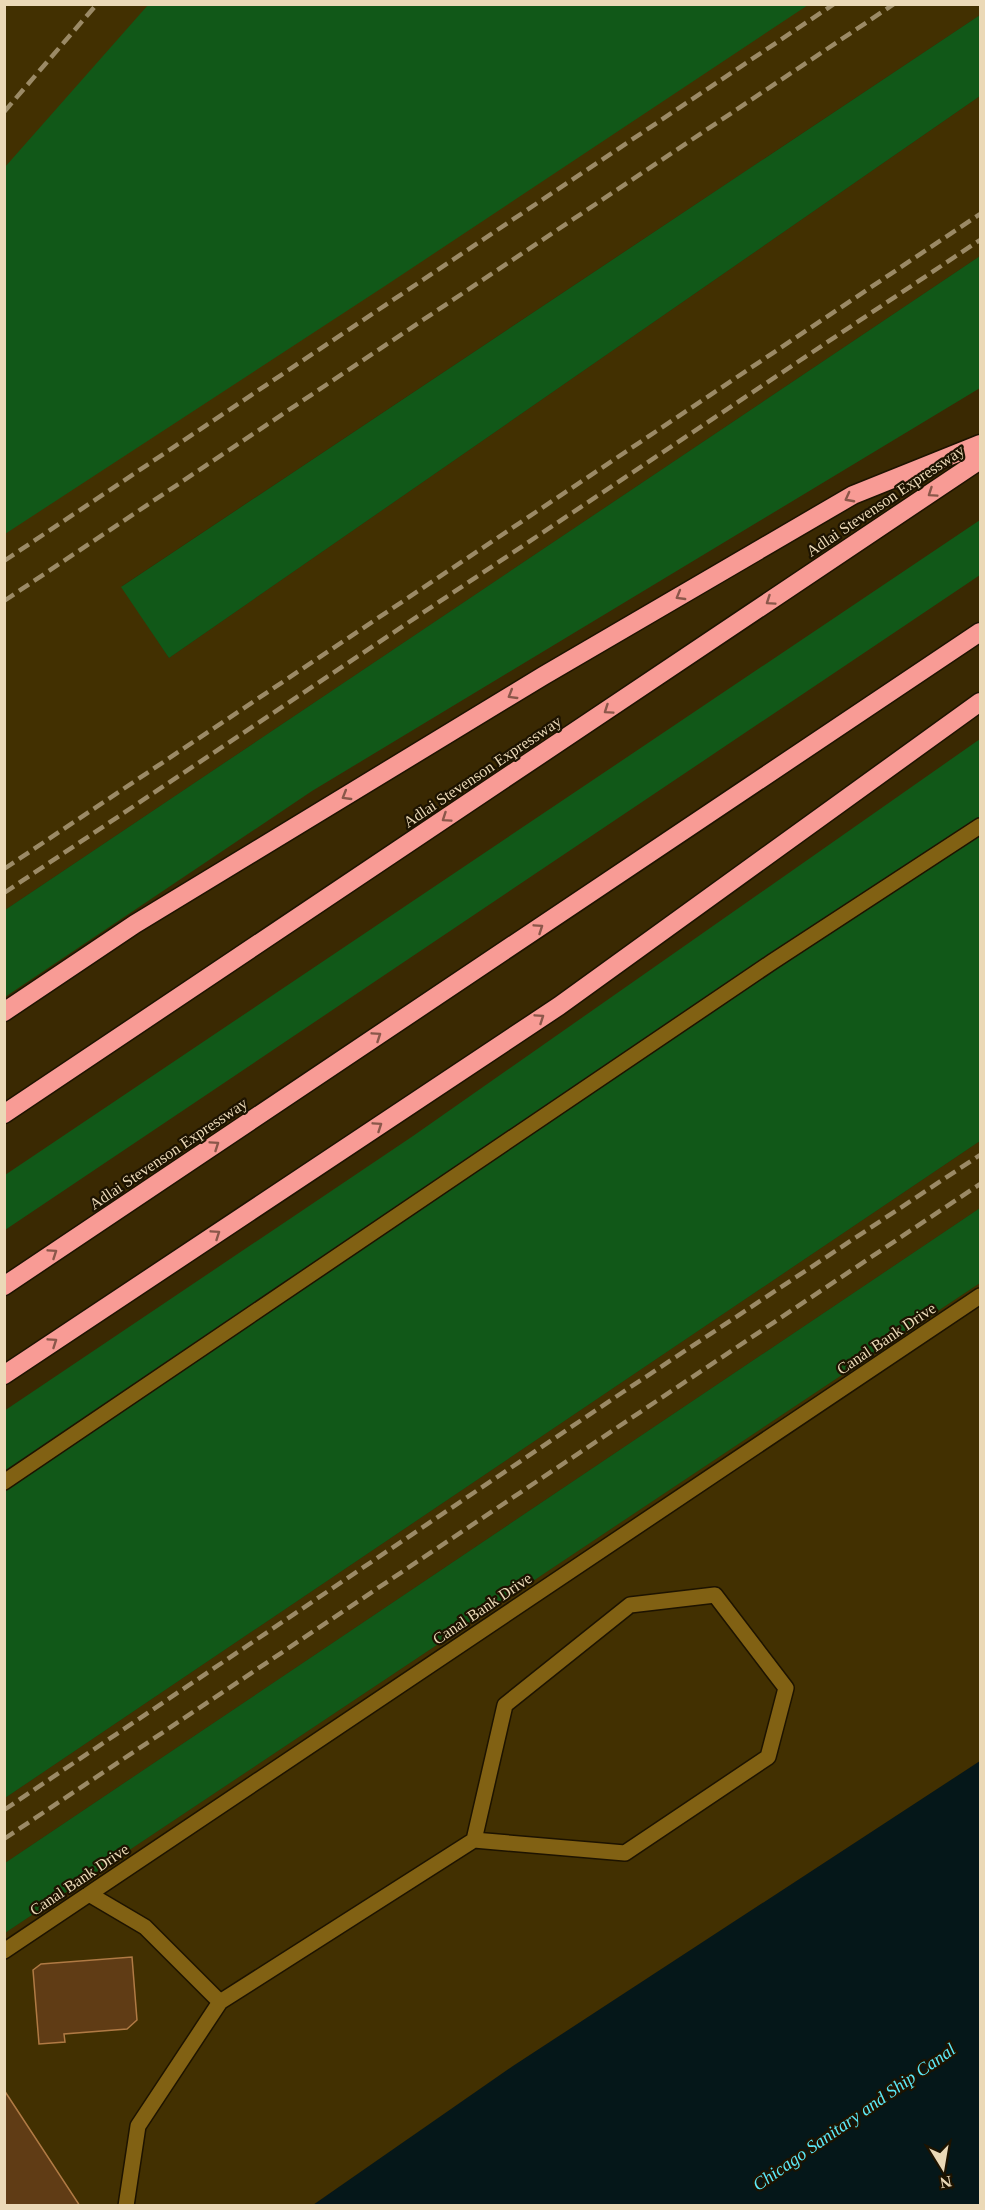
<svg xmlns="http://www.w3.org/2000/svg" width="985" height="2210" font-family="'Times New Roman',serif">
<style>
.built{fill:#423001}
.green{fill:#115818}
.water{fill:#051719}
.building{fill:#603c15;stroke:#b07a44;stroke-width:1.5}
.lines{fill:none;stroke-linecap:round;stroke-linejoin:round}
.service-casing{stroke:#1d1300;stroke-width:18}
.motorway-casing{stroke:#1d1300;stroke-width:21}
.service{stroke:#816113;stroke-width:15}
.motorway{stroke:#f89b95;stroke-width:18}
.rail{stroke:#9b8a66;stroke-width:4.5;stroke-dasharray:12 6;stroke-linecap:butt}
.oneway{stroke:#8a574a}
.labels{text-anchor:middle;stroke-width:4.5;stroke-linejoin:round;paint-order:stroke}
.street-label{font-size:16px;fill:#ebd9b7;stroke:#1d1300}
.water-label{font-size:18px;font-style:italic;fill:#5ce9f7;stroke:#1d1300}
</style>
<rect width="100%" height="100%" fill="#3a2902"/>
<path class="built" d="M 4,5 L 980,5 L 980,15 L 122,586 L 169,658 L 980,96 L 980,256 L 5,910 Z
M 980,1141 L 980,1208 L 5,1863 L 5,1798 Z
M 980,1283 L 980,1761 L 513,2066 L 313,2205 L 5,2206 L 5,1933 Z"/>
<path class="green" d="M 148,5 L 148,4 L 808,5 L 385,286 L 5,534 L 5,167 Z
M 980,15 L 980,96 L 169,658 L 121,587 Z
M 980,256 L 980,388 L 312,791 L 5,997 L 5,910 Z
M 980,520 L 980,575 L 5,1230 L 5,1175 Z
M 980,739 L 980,1141 L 5,1798 L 4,1411 L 413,1136 Z
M 980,1208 L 980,1283 L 5,1933 L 5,1863 Z"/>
<path class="water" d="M 980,1761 L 980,2205 L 313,2205 L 513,2066 Z"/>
<path class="building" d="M 132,1957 L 137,2020 L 127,2029 L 64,2034 L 65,2042 L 39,2044 L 33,1970 L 41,1964 Z
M 4,2090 L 80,2206 L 4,2206 Z"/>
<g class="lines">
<g class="service-casing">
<path id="service" d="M 4,1482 L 772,962 L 980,826
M 89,1894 L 145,1927 L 220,2002 L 474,1840 L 505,1705 L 630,1605 L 715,1595 L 786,1688 L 768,1757 L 625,1853 L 474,1840
M 4,1951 L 980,1296
M 126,2206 L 138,2126 L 220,2002"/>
</g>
<g class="motorway-casing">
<path id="motorway" d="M 4,1012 L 135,924 L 543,676 L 853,495 L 980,444
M 4,1114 L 980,460
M 4,1286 L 980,632
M 4,1375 L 559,1006 L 980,702"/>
</g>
<use href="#service" class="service"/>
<use href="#motorway" class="motorway"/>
<path class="rail" d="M 4,112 L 97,4
M 4,561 L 834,4
M 4,601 L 894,4
M 4,869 L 980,214
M 4,893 L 980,240
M 4,1810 L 623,1392 L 980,1155
M 4,1839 L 980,1184"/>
</g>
<defs><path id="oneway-chevron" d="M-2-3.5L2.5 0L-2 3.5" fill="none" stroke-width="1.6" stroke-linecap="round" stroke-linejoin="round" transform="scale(1.5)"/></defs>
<g class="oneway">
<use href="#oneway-chevron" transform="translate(932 493) rotate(146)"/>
<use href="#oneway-chevron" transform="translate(849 498) rotate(152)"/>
<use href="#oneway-chevron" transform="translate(680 596) rotate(150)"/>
<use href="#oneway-chevron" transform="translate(770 601) rotate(146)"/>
<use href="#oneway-chevron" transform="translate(512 695) rotate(149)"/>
<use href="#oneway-chevron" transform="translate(608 710) rotate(146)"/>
<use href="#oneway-chevron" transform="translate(346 796) rotate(149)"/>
<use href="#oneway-chevron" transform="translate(446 818) rotate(146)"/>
<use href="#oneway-chevron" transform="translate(539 928) rotate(-34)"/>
<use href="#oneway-chevron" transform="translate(540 1018) rotate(-34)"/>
<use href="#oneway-chevron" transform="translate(377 1036) rotate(-34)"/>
<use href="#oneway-chevron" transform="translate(378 1126) rotate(-34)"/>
<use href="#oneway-chevron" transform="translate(215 1145) rotate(-34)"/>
<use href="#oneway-chevron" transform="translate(216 1234) rotate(-34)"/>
<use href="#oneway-chevron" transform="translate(53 1253) rotate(-34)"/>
<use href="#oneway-chevron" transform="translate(53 1342) rotate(-34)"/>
</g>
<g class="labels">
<g class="street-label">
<text transform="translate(885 500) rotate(-34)" y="6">Adlai Stevenson Expressway</text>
<text transform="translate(482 771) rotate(-34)" y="6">Adlai Stevenson Expressway</text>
<text transform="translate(168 1153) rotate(-34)" y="6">Adlai Stevenson Expressway</text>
<text transform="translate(886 1338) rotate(-34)" y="6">Canal Bank Drive</text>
<text transform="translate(482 1608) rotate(-34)" y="6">Canal Bank Drive</text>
<text transform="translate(79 1879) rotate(-34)" y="6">Canal Bank Drive</text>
</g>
<g class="water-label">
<text transform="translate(854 2117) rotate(-35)" y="6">Chicago Sanitary and Ship Canal</text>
</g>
</g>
<rect width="985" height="2210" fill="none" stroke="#ebd9b7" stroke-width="12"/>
<g transform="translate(943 2168) rotate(169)" stroke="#1d1300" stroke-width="4.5" paint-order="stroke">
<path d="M0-4.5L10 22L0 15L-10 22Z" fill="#ebd9b7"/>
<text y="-9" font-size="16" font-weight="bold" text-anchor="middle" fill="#ebd9b7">N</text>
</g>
</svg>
